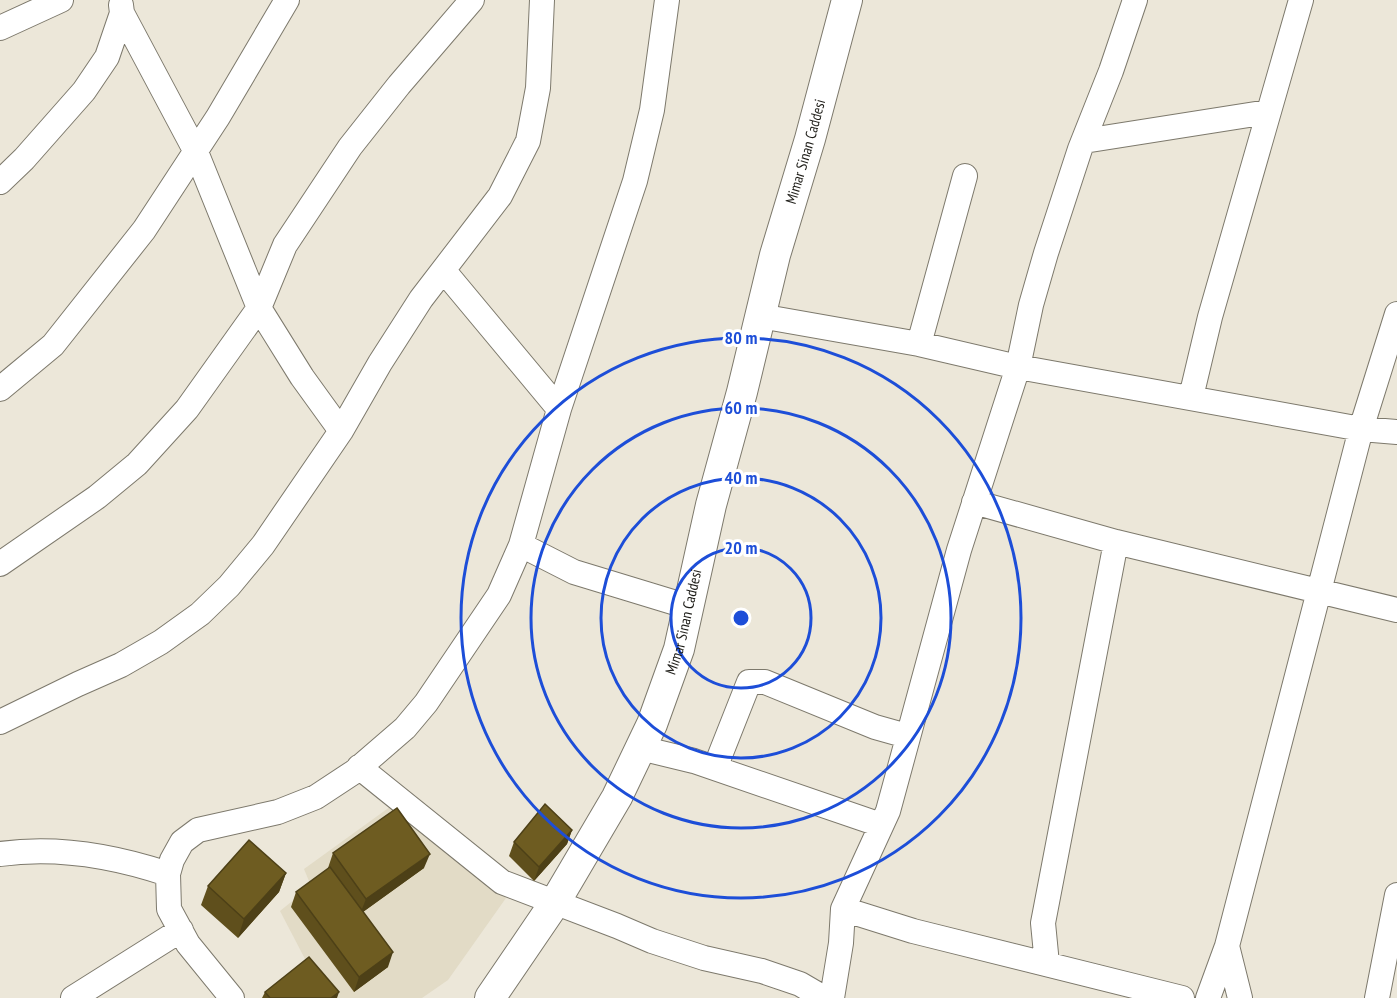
<svg xmlns="http://www.w3.org/2000/svg" width="1397" height="998" font-family="'PT Sans Narrow',sans-serif">
<style>
.built{fill:#e2dbc6}
.lines{fill:none;stroke-linecap:round;stroke-linejoin:round}
.minor-casing{stroke:#7d796c;stroke-width:26}
.tertiary-casing{stroke:#7d796c;stroke-width:32}
.minor{stroke:#fff;stroke-width:24}
.tertiary{stroke:#fff;stroke-width:30}
.wall{fill:#5f4f1c}
.shaded-wall{fill:#4d4017}
.building{fill:#6e5c21;stroke:#4d4017;stroke-width:1.5}
.ring{fill:none;stroke:#1d4ed8;stroke-width:3}
.labels{text-anchor:middle;stroke-width:6;stroke-linejoin:round;paint-order:stroke}
.street-label{font-size:15px;fill:#1e1d18;stroke:#fff}
.centre{fill:#1d4ed8;stroke:#fff;stroke-width:3}
.ring-label{font-size:18px;text-anchor:middle;font-weight:bold;fill:#1d4ed8;stroke:#fff;stroke-width:6;stroke-linejoin:round;paint-order:stroke}
</style>
<rect width="100%" height="100%" fill="#ece7d9"/>
<path class="built" d="M 394,804 L 506,898 L 448,980 L 422,998 L 328,998 L 316,980 L 280,911 L 311,886 L 304,869 Z"/>
<g class="lines">
<g class="minor-casing">
<path id="minor" d="M 122,13 L 196,152 L 259,308 L 302,377 L 341,431
M 0,28 L 61,0
M 1084,141 L 1268,112
M 0,182 L 24,159 L 84,91 L 107,57 L 122,13 L 121,5
M 444,271 L 559,409
M 760,316 L 919,344 L 1018,367 L 1361,429 L 1397,314
M 919,344 L 965,176
M 0,389 L 53,345 L 144,230 L 218,117 L 287,0
M 1191,397 L 1210,317 L 1301,0
M 974,502 L 1116,542 L 1397,610
M 521,545 L 574,572 L 689,607
M 0,564 L 97,497 L 137,464 L 187,409 L 259,308 L 285,245 L 350,147 L 399,85 L 472,0
M 0,722 L 78,684 L 121,665 L 161,642 L 200,614 L 229,586 L 263,545 L 341,431 L 380,363 L 421,299 L 500,196 L 528,141 L 538,88 L 542,0
M 640,748 L 694,761 L 881,825
M 359,767 L 502,882 L 617,926 L 652,941 L 704,958 L 762,971 L 800,984 L 824,998
M 715,768 L 749,682 L 765,682 L 875,727 L 907,736
M 0,854 C 56,846 114,856 168,874
M 843,909 L 913,931 L 1182,998
M 1227,946 L 1240,998
M 1047,964 L 1043,923 L 1116,542
M 73,998 L 181,930
M 232,998 L 188,944 L 169,909 L 168,874 L 172,860 L 182,842 L 198,830 L 278,812 L 316,797 L 354,772 L 405,728 L 426,703 L 499,595 L 521,545 L 559,409 L 635,181 L 652,110 L 667,0
M 832,998 L 841,943 L 843,909 L 888,811 L 959,550 L 1018,367 L 1031,305 L 1046,253 L 1080,149 L 1111,71 L 1135,0
M 1208,998 L 1227,946 L 1361,429 L 1397,432
M 1377,998 L 1397,895"/>
</g>
<g class="tertiary-casing">
<g id="tertiary">
<path id="s1" d="M 490,998 L 554,904 L 617,797 L 652,724 L 679,649 L 711,505 L 742,392 L 775,255 L 810,139 L 847,0"/>
</g>
</g>
<use href="#minor" class="minor"/>
<use href="#tertiary" class="tertiary"/>
</g>
<path class="wall" d="M 572,830 L 567,844 L 534,881 L 509,856 L 514,842 Z
M 333,853 L 424,868 L 363,912 L 388,967 L 354,992 L 291,907 L 296,892 L 329,869 L 328,868 Z
M 286,873 L 279,892 L 238,938 L 201,905 L 208,886 Z
M 265,992 L 337,998 L 262,998 Z"/>
<path class="shaded-wall" d="M 572,830 L 567,844 L 534,881 L 539,867 Z
M 430,854 L 424,868 L 360,914 L 366,899 Z
M 286,873 L 279,892 L 238,938 L 244,919 Z
M 393,952 L 388,967 L 354,992 L 359,977 Z
M 339,992 L 337,998 L 331,998 Z"/>
<path class="building" d="M 545,804 L 572,830 L 539,867 L 514,842 Z
M 397,808 L 430,854 L 366,899 L 333,853 Z
M 249,840 L 286,873 L 244,919 L 208,886 Z
M 330,867 L 393,952 L 359,977 L 296,892 Z
M 309,957 L 339,992 L 331,998 L 270,998 L 265,992 Z"/>
<g class="ring">
<circle cx="741" cy="618" r="70"/>
<circle cx="741" cy="618" r="140"/>
<circle cx="741" cy="618" r="210"/>
<circle cx="741" cy="618" r="280"/>
</g>
<g class="labels">
<g class="street-label">
<text dy="5" stroke="none"><textPath href="#s1" startOffset="912">Mimar Sinan Caddesi</textPath></text>
<text dy="5" stroke="none"><textPath href="#s1" startOffset="426">Mimar Sinan Caddesi</textPath></text>
</g>
</g>
<circle cx="741" cy="618" r="9" class="centre"/>
<g class="ring-label">
<text x="741" y="344">80 m</text>
<text x="741" y="414">60 m</text>
<text x="741" y="484">40 m</text>
<text x="741" y="554">20 m</text>
</g>
</svg>
